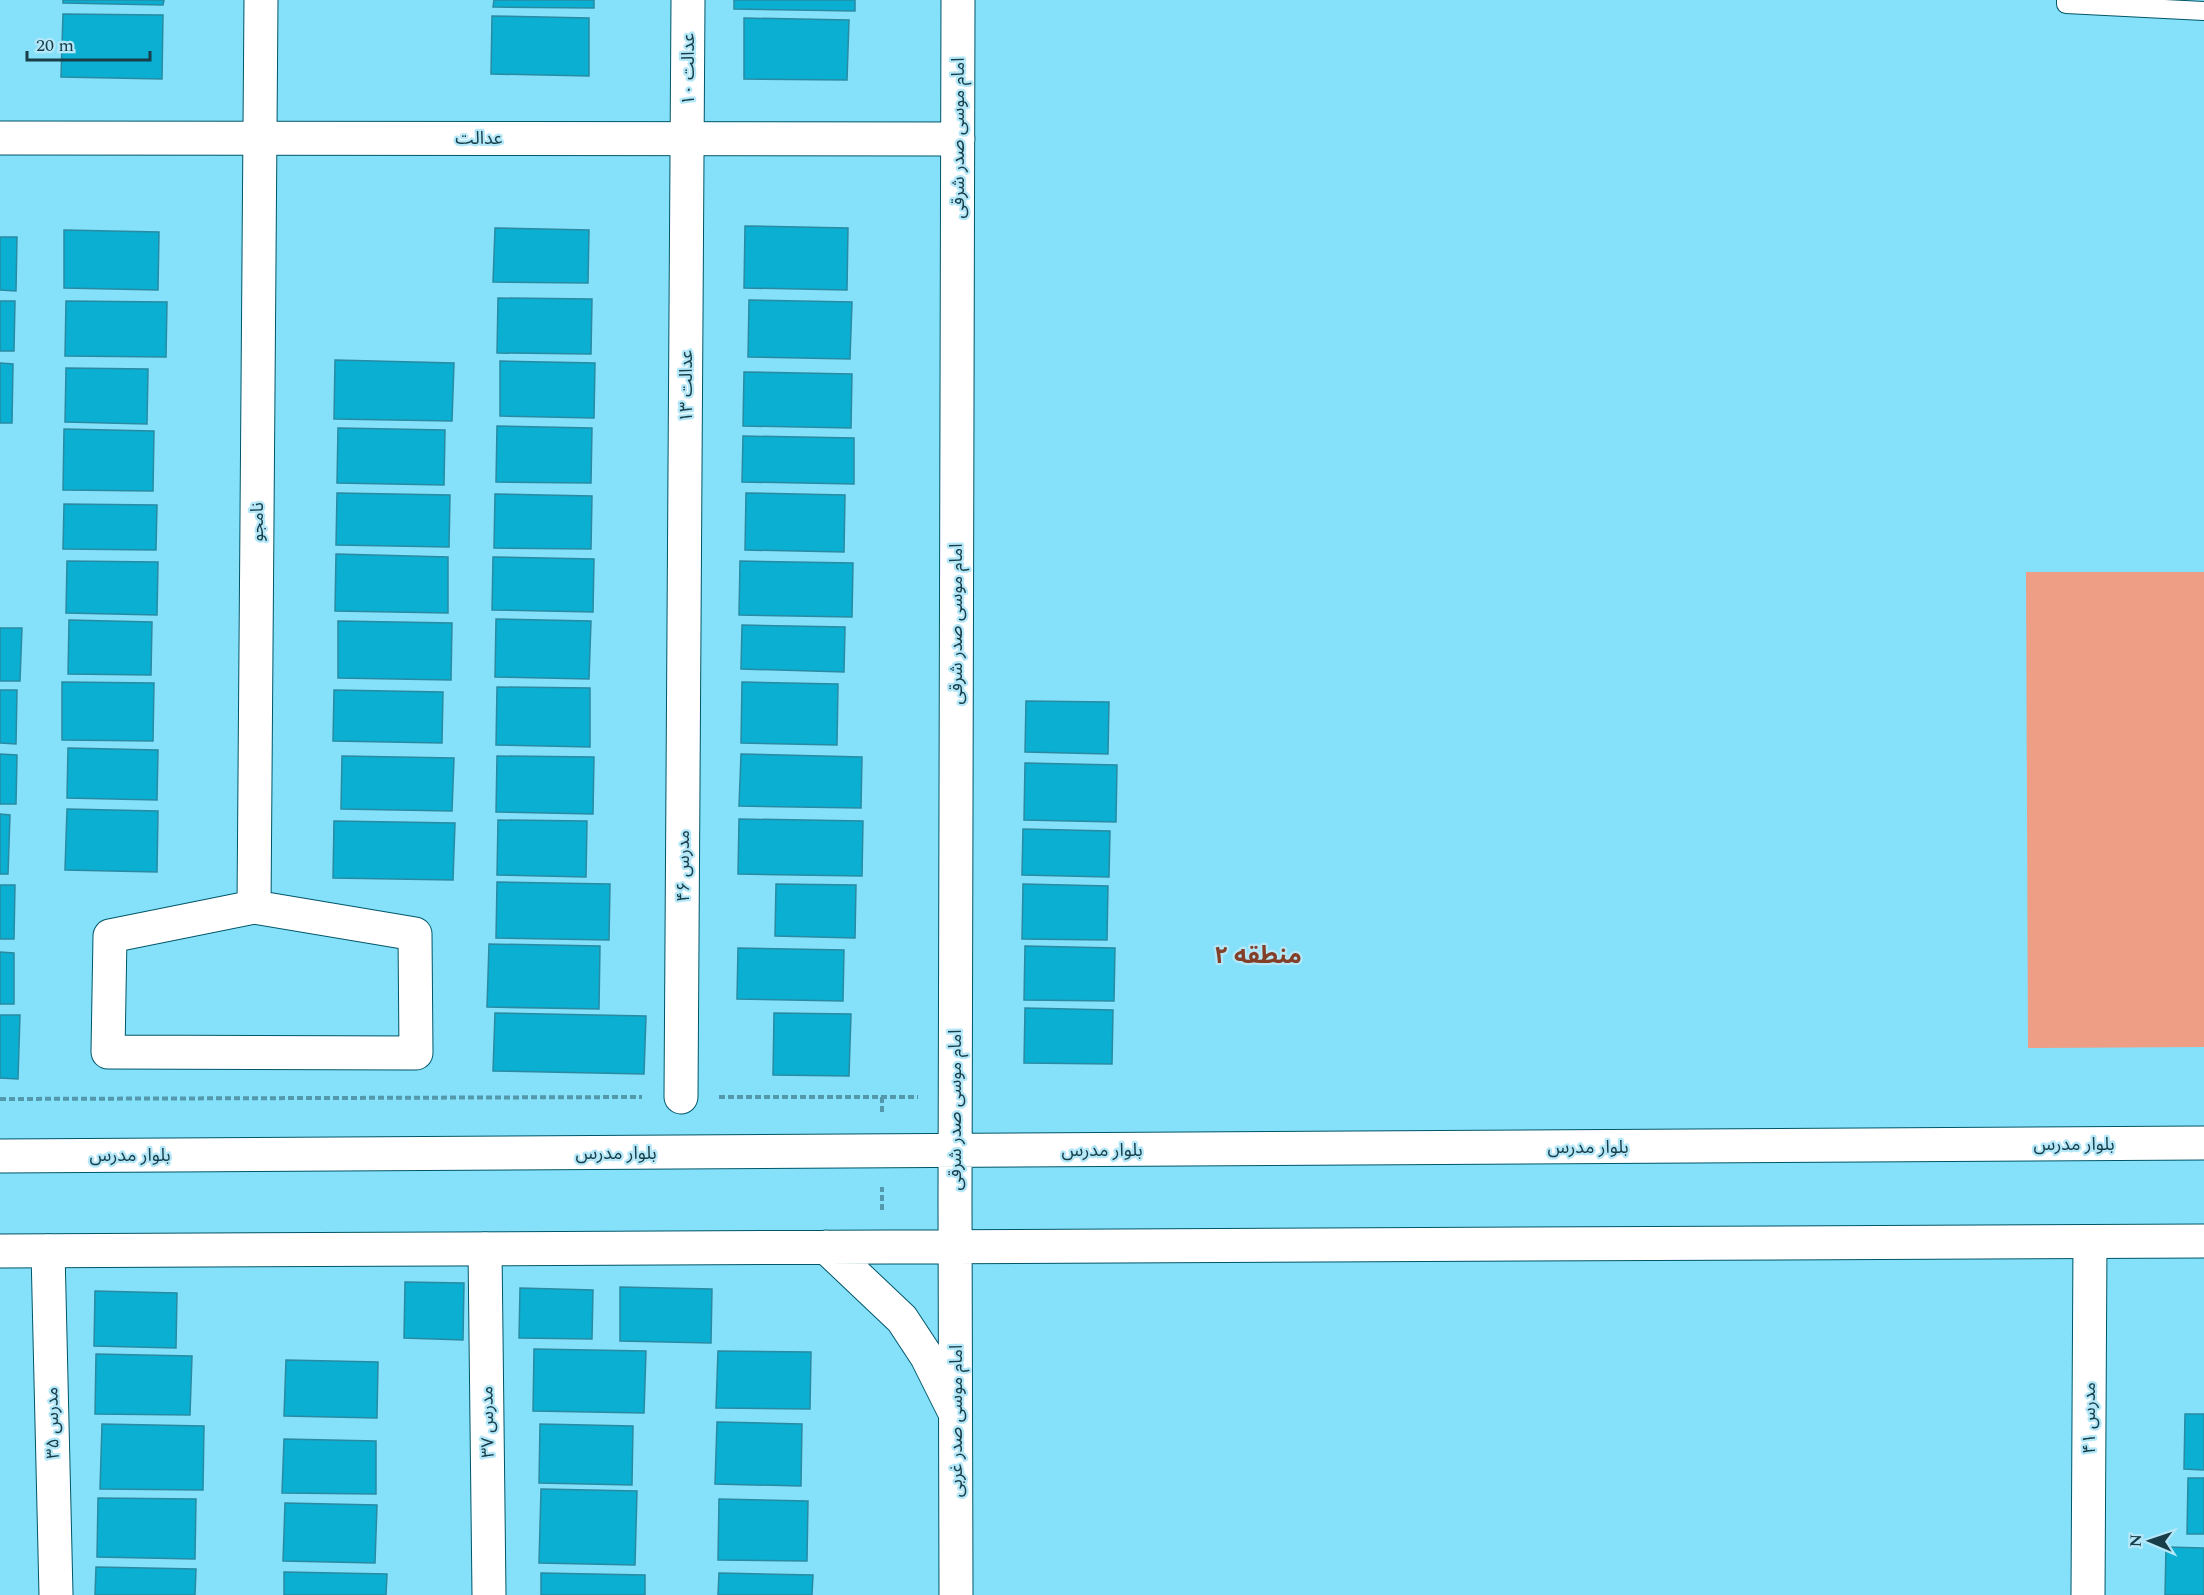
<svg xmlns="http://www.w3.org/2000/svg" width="2204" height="1595" font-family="Spectral,'Noto Sans Arabic',serif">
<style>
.green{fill:#ed9e84}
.building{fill:#0bafd1;stroke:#298ba3;stroke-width:1.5}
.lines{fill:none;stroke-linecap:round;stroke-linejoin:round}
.lane-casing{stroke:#005668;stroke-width:20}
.street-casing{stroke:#005668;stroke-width:35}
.secondary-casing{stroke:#005668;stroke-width:35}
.path{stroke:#5498ab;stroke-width:4;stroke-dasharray:6 3;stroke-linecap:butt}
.lane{stroke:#fff;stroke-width:18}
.street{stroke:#fff;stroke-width:33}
.secondary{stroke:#fff;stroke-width:33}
.labels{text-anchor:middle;stroke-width:4.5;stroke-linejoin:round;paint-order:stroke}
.street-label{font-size:18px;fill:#173e49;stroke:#b4e7f7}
.district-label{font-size:24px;font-weight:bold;fill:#833f28;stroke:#b4e7f7}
</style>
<rect width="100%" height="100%" fill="#85e0fa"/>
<path class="green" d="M 2026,572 L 2204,572 L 2204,1047 L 2028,1048 Z"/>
<path class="building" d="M 63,0 L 164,0 L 163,5 L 63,3 Z
M 494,0 L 594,0 L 594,8 L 493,7 Z
M 734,0 L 855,0 L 855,11 L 734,9 Z
M 63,14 L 163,15 L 162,79 L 61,77 Z
M 492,16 L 589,18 L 589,76 L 491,74 Z
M 744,18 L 849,20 L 847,80 L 744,79 Z
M 745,226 L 848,228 L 847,290 L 744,288 Z
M 495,228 L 589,230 L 588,283 L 493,282 Z
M 64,230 L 159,232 L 158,290 L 64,288 Z
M 0,237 L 17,237 L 16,291 L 0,290 Z
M 498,298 L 592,299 L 591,354 L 497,353 Z
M 749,300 L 852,302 L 850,359 L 748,357 Z
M 0,301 L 15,301 L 14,351 L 0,351 Z
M 66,301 L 167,302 L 166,357 L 65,356 Z
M 335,360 L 454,363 L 452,421 L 334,419 Z
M 500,361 L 595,363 L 594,418 L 500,416 Z
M 0,363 L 13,364 L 12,423 L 0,423 Z
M 66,368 L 148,369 L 147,424 L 65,422 Z
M 744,372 L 852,374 L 851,428 L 743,426 Z
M 497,426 L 592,428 L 591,483 L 496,482 Z
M 338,428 L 445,430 L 444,485 L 337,483 Z
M 64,429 L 154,431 L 153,491 L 63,490 Z
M 743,436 L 854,438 L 854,484 L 742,482 Z
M 337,493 L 450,495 L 449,547 L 336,545 Z
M 746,493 L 845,495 L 844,552 L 745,550 Z
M 495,494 L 592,496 L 591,549 L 494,548 Z
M 64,504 L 157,505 L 156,550 L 63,549 Z
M 336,554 L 448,557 L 448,613 L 335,611 Z
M 493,557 L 594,559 L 593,612 L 492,610 Z
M 67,561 L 158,562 L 157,615 L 66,613 Z
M 740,561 L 853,563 L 852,617 L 739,615 Z
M 496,619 L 591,621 L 589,679 L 495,677 Z
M 69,620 L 152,622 L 151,675 L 68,674 Z
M 338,621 L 452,623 L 451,680 L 338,678 Z
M 742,625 L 845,627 L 844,672 L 741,669 Z
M 0,628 L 22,628 L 20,681 L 0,681 Z
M 62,682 L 154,683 L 153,741 L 62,740 Z
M 742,682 L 838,684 L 837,745 L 741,743 Z
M 497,687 L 590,688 L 590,747 L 496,745 Z
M 0,690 L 17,690 L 16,744 L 0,743 Z
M 334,690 L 443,692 L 442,743 L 333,741 Z
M 1026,701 L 1109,702 L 1108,754 L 1025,752 Z
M 68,748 L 158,750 L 157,800 L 67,798 Z
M 0,754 L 17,755 L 16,804 L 0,804 Z
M 741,754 L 862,757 L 861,808 L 739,806 Z
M 342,756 L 454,758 L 452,811 L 341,809 Z
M 497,756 L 594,757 L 593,814 L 496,812 Z
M 1025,763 L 1117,765 L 1116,822 L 1024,820 Z
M 67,809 L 158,811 L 157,872 L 65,870 Z
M 0,814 L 10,815 L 8,874 L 0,874 Z
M 739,819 L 863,821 L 862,876 L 738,874 Z
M 498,820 L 587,821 L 586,877 L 497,875 Z
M 334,821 L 455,823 L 453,880 L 333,878 Z
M 1023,829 L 1110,831 L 1109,877 L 1022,875 Z
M 497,882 L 610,884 L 609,940 L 496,938 Z
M 776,884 L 856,885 L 855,938 L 775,936 Z
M 1023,884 L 1108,886 L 1107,940 L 1022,939 Z
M 0,885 L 15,885 L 14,939 L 0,939 Z
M 489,944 L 600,946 L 599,1009 L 487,1007 Z
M 1025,946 L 1115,948 L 1114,1001 L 1024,1000 Z
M 738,948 L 844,950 L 843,1001 L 737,999 Z
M 0,952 L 14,953 L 14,1004 L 0,1004 Z
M 1025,1008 L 1113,1010 L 1112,1064 L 1024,1063 Z
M 495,1013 L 646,1016 L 644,1074 L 493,1071 Z
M 774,1013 L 851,1014 L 849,1076 L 773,1075 Z
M 0,1015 L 20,1015 L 18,1079 L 0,1078 Z
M 405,1282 L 464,1283 L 463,1340 L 404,1338 Z
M 620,1287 L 712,1289 L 711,1343 L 620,1341 Z
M 520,1288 L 593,1290 L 592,1339 L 519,1338 Z
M 95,1291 L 177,1293 L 176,1348 L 94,1346 Z
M 534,1349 L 646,1351 L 644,1413 L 533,1411 Z
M 718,1351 L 811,1352 L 810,1409 L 716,1408 Z
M 96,1354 L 192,1356 L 190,1415 L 95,1414 Z
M 286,1360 L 378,1362 L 377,1418 L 284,1416 Z
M 2185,1414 L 2204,1414 L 2204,1470 L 2184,1469 Z
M 717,1422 L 802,1424 L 801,1486 L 715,1484 Z
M 102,1424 L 204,1426 L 203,1490 L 100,1489 Z
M 540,1424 L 633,1426 L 632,1485 L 539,1483 Z
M 284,1439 L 376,1441 L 376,1494 L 282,1493 Z
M 2188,1478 L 2204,1478 L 2204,1534 L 2187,1534 Z
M 541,1489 L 637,1491 L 635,1565 L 539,1563 Z
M 98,1498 L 196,1499 L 195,1559 L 97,1557 Z
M 719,1499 L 808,1501 L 807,1561 L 718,1560 Z
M 285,1503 L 377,1505 L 375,1563 L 283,1561 Z
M 2166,1547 L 2204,1548 L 2204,1595 L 2165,1595 Z
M 96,1567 L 196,1569 L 195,1595 L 95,1595 Z
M 284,1572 L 387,1574 L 386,1595 L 284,1595 Z
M 541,1573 L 645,1575 L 645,1595 L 541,1595 Z
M 719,1573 L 813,1575 L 812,1595 L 718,1595 Z"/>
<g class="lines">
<g class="lane-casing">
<path id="lane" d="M 2066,0 L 2066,4 L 2204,11"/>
</g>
<g class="street-casing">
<path id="street" d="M 254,907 L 261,0
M 254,907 L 415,934 L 416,1053 L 108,1052 L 110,936 Z
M 681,1097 L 688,0
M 485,1249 L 489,1595
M 48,1251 L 56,1595
M 2088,1595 L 2090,1242"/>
</g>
<g class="secondary-casing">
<path id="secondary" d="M 0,138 L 958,139
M 0,1156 L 2204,1143
M 826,1247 L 902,1319 L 927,1357 L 953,1409
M 0,1251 L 2204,1241
M 956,1595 L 955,1202 L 958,0"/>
</g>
<path class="path" d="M 719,1097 L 918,1097
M 882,1097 L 882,1114
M 0,1099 L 642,1097
M 882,1210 L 882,1187"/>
<use href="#lane" class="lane"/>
<use href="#street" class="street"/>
<use href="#secondary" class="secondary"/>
</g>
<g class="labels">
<g class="street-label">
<text transform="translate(688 69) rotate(-90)" y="6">عدالت ۱۰</text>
<text x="479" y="144">عدالت</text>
<text transform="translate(958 138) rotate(-90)" y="6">امام موسی صدر شرقی</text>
<text transform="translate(686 386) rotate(-90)" y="6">عدالت ۱۳</text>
<text transform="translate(257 522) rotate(-90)" y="6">نامجو</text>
<text transform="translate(956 624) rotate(-90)" y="6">امام موسی صدر شرقی</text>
<text transform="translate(683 866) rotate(-90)" y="6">مدرس ۴۶</text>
<text transform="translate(955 1110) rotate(-90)" y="6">امام موسی صدر شرقی</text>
<text x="2074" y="1150">بلوار مدرس</text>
<text x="1588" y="1153">بلوار مدرس</text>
<text x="1102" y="1156">بلوار مدرس</text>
<text x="616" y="1159">بلوار مدرس</text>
<text x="130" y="1161">بلوار مدرس</text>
<text transform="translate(2089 1418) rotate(-90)" y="6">مدرس ۴۱</text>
<text transform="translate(956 1421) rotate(-90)" y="6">امام موسی صدر غربی</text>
<text transform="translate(487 1422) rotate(-91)" y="6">مدرس ۳۷</text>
<text transform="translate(52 1423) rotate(-91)" y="6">مدرس ۳۵</text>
</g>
<g class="district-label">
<text x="1258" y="963">منطقه ۲</text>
</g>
</g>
<g transform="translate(2150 1541) rotate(272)" stroke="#b4e7f7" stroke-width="4.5" paint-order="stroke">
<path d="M0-4.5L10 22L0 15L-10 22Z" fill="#173e49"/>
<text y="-9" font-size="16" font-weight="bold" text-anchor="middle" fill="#173e49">N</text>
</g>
<path d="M27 51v9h123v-9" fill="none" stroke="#173e49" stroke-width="3"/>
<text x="36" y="51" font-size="18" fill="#173e49" stroke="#b4e7f7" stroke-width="4.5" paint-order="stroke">20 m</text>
</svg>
